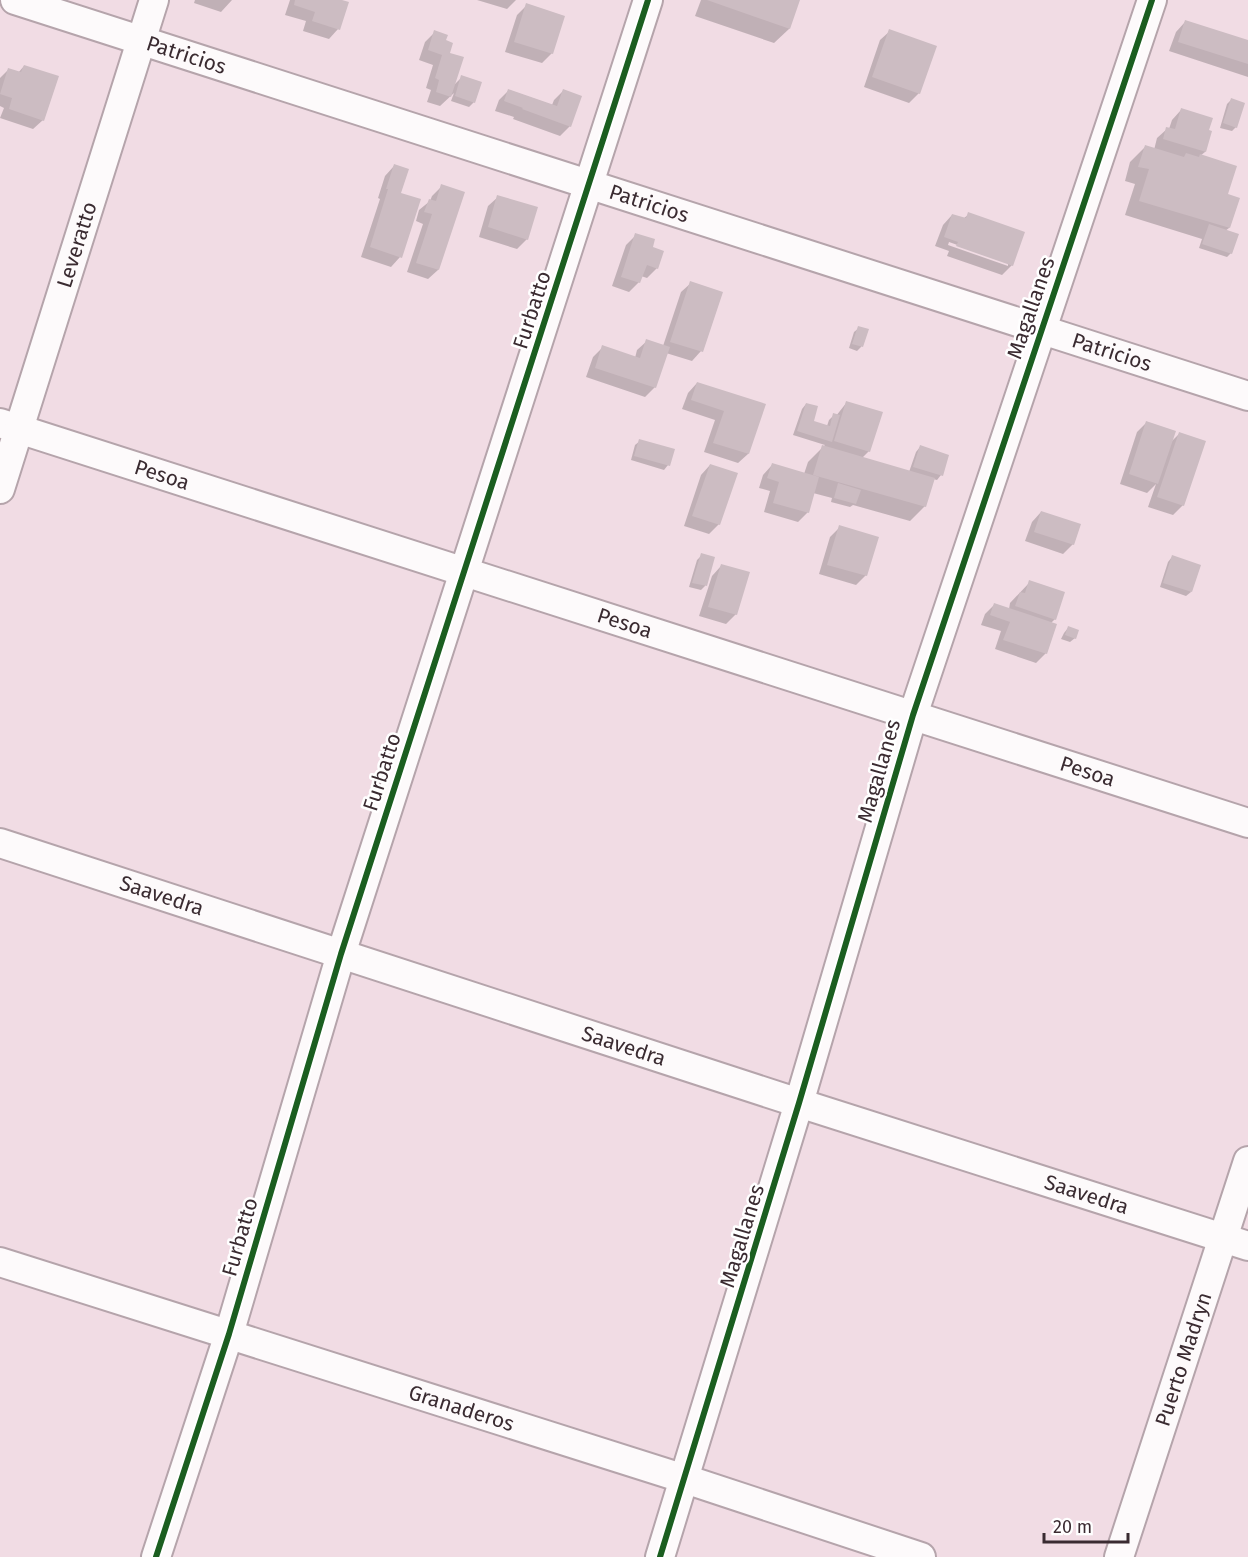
<svg xmlns="http://www.w3.org/2000/svg" width="1248" height="1557" font-family="'Fira Sans',sans-serif">
<style>
.shadow{fill:#0003;fill-rule:evenodd}
.building{fill:#ccbcc2}
.lines{fill:none;stroke-linecap:round;stroke-linejoin:round}
.street-casing{stroke:#b5a4ab;stroke-width:32}
.street{stroke:#fdfafb;stroke-width:28}
.cycleway-casing{stroke:#fff;stroke-width:10}
.cycleway{stroke:#1b5e20;stroke-width:6}
.labels{text-anchor:middle;stroke-width:5;stroke-linejoin:round;paint-order:stroke}
.street-label{font-size:21px;fill:#3a2b31;stroke:#fff}
</style>
<rect width="100%" height="100%" fill="#f1dce4"/>
<path class="shadow" d="M 195,0 L 232,0 L 221,12 L 194,3 Z
M 290,0 L 337,0 L 338,29 L 329,39 L 303,31 L 306,21 L 285,15 Z
M 477,0 L 516,0 L 507,9 Z
M 701,0 L 799,0 L 789,29 L 774,43 L 695,16 Z
M 527,5 L 552,53 L 542,63 L 505,52 L 517,15 Z
M 1185,22 L 1248,42 L 1248,77 L 1169,51 L 1176,32 Z
M 890,31 L 919,93 L 909,103 L 864,87 L 880,40 Z
M 435,32 L 444,41 L 454,85 L 462,77 L 474,102 L 469,107 L 451,101 L 454,93 L 440,106 L 427,102 L 431,90 L 426,88 L 433,65 L 419,60 L 425,42 Z
M 24,66 L 43,120 L 33,129 L 0,118 L 4,108 L 0,106 L 0,78 L 8,70 L 18,73 Z
M 509,90 L 552,105 L 554,100 L 563,91 L 570,126 L 560,136 L 513,119 L 514,117 L 495,111 L 499,100 Z
M 1231,100 L 1236,127 L 1232,131 L 1220,128 L 1227,104 Z
M 1181,110 L 1207,131 L 1205,152 L 1200,156 L 1226,195 L 1229,228 L 1225,231 L 1231,253 L 1227,257 L 1199,248 L 1202,239 L 1125,215 L 1135,184 L 1125,181 L 1130,162 L 1145,147 L 1154,150 L 1157,138 L 1167,129 L 1169,129 L 1172,120 Z
M 394,166 L 399,194 L 400,257 L 391,267 L 361,257 L 380,199 L 378,198 L 385,176 Z
M 442,186 L 438,270 L 428,279 L 407,272 L 423,224 L 416,221 L 419,210 L 430,201 L 432,196 Z
M 498,197 L 527,239 L 517,249 L 479,237 L 488,206 Z
M 969,214 L 1012,265 L 1002,275 L 947,256 L 949,251 L 935,246 L 943,225 L 952,215 L 963,219 ZM 949,242 L 1008,263 L 1008,266 L 948,245 Z
M 636,235 L 651,248 L 657,268 L 647,278 L 641,276 L 639,282 L 629,292 L 612,286 L 626,245 Z
M 691,283 L 701,351 L 692,361 L 666,353 L 655,387 L 645,397 L 586,377 L 593,357 L 603,347 L 635,358 L 637,350 L 647,341 L 663,346 L 681,292 Z
M 859,328 L 867,330 L 861,347 L 857,351 L 849,348 L 854,332 Z
M 697,383 L 764,405 L 748,454 L 738,463 L 704,452 L 715,420 L 682,409 L 688,393 Z
M 847,402 L 869,451 L 862,458 L 909,472 L 916,452 L 920,447 L 941,475 L 937,480 L 933,479 L 925,506 L 910,521 L 853,505 L 850,507 L 831,502 L 832,498 L 813,493 L 808,512 L 798,522 L 764,512 L 770,491 L 759,488 L 763,475 L 772,465 L 804,474 L 808,462 L 825,445 L 793,435 L 802,409 L 806,404 L 812,422 L 827,426 L 829,420 L 834,415 L 836,416 Z
M 1147,422 L 1171,442 L 1179,434 L 1183,505 L 1173,515 L 1148,507 L 1156,484 L 1147,493 L 1120,484 L 1137,432 Z
M 640,441 L 668,465 L 664,470 L 631,460 L 635,445 Z
M 710,465 L 719,524 L 709,534 L 684,526 L 701,475 Z
M 1041,512 L 1073,544 L 1063,554 L 1025,541 L 1032,522 Z
M 840,527 L 866,575 L 856,585 L 819,574 L 830,537 Z
M 702,555 L 713,558 L 705,586 L 701,590 L 689,587 L 697,560 Z
M 1172,557 L 1191,592 L 1186,596 L 1160,587 L 1168,562 Z
M 721,566 L 736,614 L 726,624 L 699,616 L 712,576 Z
M 1030,582 L 1055,619 L 1051,623 L 1046,653 L 1036,663 L 995,649 L 1001,631 L 981,625 L 985,614 L 995,604 L 1009,609 L 1010,603 Z
M 1068,628 L 1075,638 L 1070,642 L 1061,639 L 1064,633 Z"/>
<path class="building" d="M 295,0 L 342,0 L 349,2 L 340,30 L 312,21 L 315,12 L 294,5 Z
M 707,0 L 800,0 L 790,29 Z
M 526,3 L 565,16 L 553,54 L 514,42 Z
M 1185,20 L 1248,40 L 1248,64 L 1178,42 Z
M 889,29 L 937,46 L 920,94 L 872,77 Z
M 434,30 L 448,35 L 446,40 L 453,43 L 450,53 L 464,57 L 451,97 L 436,92 L 439,80 L 435,78 L 442,55 L 428,50 Z
M 24,65 L 59,76 L 44,121 L 9,109 L 12,98 L 0,94 L 8,68 L 21,72 Z
M 461,75 L 482,82 L 475,103 L 455,96 Z
M 508,89 L 557,106 L 563,89 L 582,96 L 571,127 L 522,109 L 523,108 L 504,101 Z
M 1231,98 L 1245,103 L 1237,128 L 1223,123 Z
M 1181,108 L 1213,118 L 1209,130 L 1212,131 L 1206,152 L 1163,139 L 1166,127 L 1175,129 Z
M 1145,145 L 1184,157 L 1186,153 L 1199,157 L 1200,154 L 1237,166 L 1228,194 L 1240,198 L 1230,228 L 1139,201 L 1149,169 L 1138,167 Z
M 394,164 L 409,169 L 401,193 L 421,199 L 402,258 L 370,247 L 388,189 L 386,189 Z
M 441,184 L 465,192 L 439,270 L 416,263 L 432,214 L 424,212 L 429,199 L 436,201 Z
M 497,195 L 538,207 L 528,240 L 488,227 Z
M 968,212 L 1025,232 L 1013,266 L 956,246 L 958,242 L 944,237 L 952,214 L 966,218 Z
M 1209,224 L 1239,234 L 1232,254 L 1202,244 Z
M 635,233 L 655,239 L 653,247 L 664,251 L 658,269 L 647,265 L 640,283 L 621,277 Z
M 690,281 L 723,292 L 703,352 L 670,342 Z
M 858,326 L 869,329 L 863,347 L 852,344 Z
M 646,339 L 670,347 L 656,388 L 595,368 L 602,345 L 640,358 Z
M 697,382 L 766,404 L 749,454 L 713,443 L 724,411 L 691,400 Z
M 846,401 L 883,412 L 870,452 L 834,441 Z
M 806,403 L 818,406 L 814,421 L 830,426 L 833,413 L 840,415 L 832,442 L 797,431 Z
M 1146,421 L 1176,431 L 1158,484 L 1129,474 Z
M 1179,432 L 1206,441 L 1184,506 L 1157,497 Z
M 639,439 L 675,449 L 670,466 L 634,456 Z
M 822,445 L 935,478 L 926,507 L 813,475 Z
M 920,445 L 949,455 L 943,476 L 913,467 Z
M 772,463 L 819,477 L 809,513 L 773,503 L 779,482 L 767,478 Z
M 710,464 L 738,473 L 720,525 L 692,516 Z
M 838,483 L 861,490 L 856,504 L 834,498 Z
M 1041,511 L 1081,524 L 1074,545 L 1034,532 Z
M 839,525 L 879,537 L 867,576 L 827,565 Z
M 701,553 L 715,557 L 707,586 L 692,583 Z
M 1172,555 L 1201,565 L 1192,592 L 1163,583 Z
M 721,564 L 750,572 L 737,615 L 708,607 Z
M 1029,580 L 1065,592 L 1056,620 L 1015,606 L 1020,592 L 1025,593 Z
M 994,603 L 1057,624 L 1047,654 L 1003,640 L 1010,622 L 990,615 Z
M 1068,626 L 1079,630 L 1076,639 L 1065,635 Z"/>
<g class="lines">
<g class="street-casing">
<g id="street">
<path id="s1" d="M 15,0 L 1248,396"/>
<path id="s2" d="M 0,423 L 1248,823"/>
<path id="s3" d="M 0,489 L 154,0"/>
<path id="s4" d="M 0,843 L 799,1103 L 1248,1246"/>
<path id="s5" d="M 0,1262 L 685,1479 L 921,1557"/>
<path d="M 156,1557 L 229,1334 L 341,954 L 648,0"/>
<path d="M 660,1557 L 799,1103 L 913,715 L 1152,0"/>
<path id="s6" d="M 1119,1557 L 1248,1161"/>
</g>
</g>
<use href="#street" class="street"/>
<g class="cycleway-casing">
<path id="cycleway" d="M 156,1557 L 229,1334 L 341,954 L 648,0
M 660,1557 L 799,1103 L 913,715 L 1152,0"/>
</g>
<use href="#cycleway" class="cycleway"/>
</g>
<g class="labels">
<g class="street-label">
<text dy="7" stroke="none"><textPath href="#s1" startOffset="180">Patricios</textPath></text>
<text dy="7" stroke="none"><textPath href="#s1" startOffset="666">Patricios</textPath></text>
<text dy="7" stroke="none"><textPath href="#s3" startOffset="256">Leveratto</textPath></text>
<text transform="translate(1031 308) rotate(-71)" y="7">Magallanes</text>
<text transform="translate(532 310) rotate(-72)" y="7">Furbatto</text>
<text dy="7" stroke="none"><textPath href="#s1" startOffset="1152">Patricios</textPath></text>
<text dy="7" stroke="none"><textPath href="#s2" startOffset="170">Pesoa</textPath></text>
<text dy="7" stroke="none"><textPath href="#s2" startOffset="656">Pesoa</textPath></text>
<text transform="translate(879 771) rotate(-74)" y="7">Magallanes</text>
<text dy="7" stroke="none"><textPath href="#s2" startOffset="1142">Pesoa</textPath></text>
<text transform="translate(382 772) rotate(-72)" y="7">Furbatto</text>
<text dy="7" stroke="none"><textPath href="#s4" startOffset="170">Saavedra</textPath></text>
<text dy="7" stroke="none"><textPath href="#s4" startOffset="656">Saavedra</textPath></text>
<text dy="7" stroke="none"><textPath href="#s4" startOffset="1142">Saavedra</textPath></text>
<text transform="translate(742 1236) rotate(-73)" y="7">Magallanes</text>
<text transform="translate(240 1237) rotate(-74)" y="7">Furbatto</text>
<text dy="7" stroke="none"><textPath href="#s6" startOffset="208">Puerto Madryn</textPath></text>
<text dy="7" stroke="none"><textPath href="#s5" startOffset="484">Granaderos</textPath></text>
</g>
</g>
<path d="M1044 1533v9h84v-9" fill="none" stroke="#3a2b31" stroke-width="3"/>
<text x="1053" y="1533" font-size="18" fill="#3a2b31" stroke="#ffffff" stroke-width="4.5" paint-order="stroke">20 m</text>
</svg>
